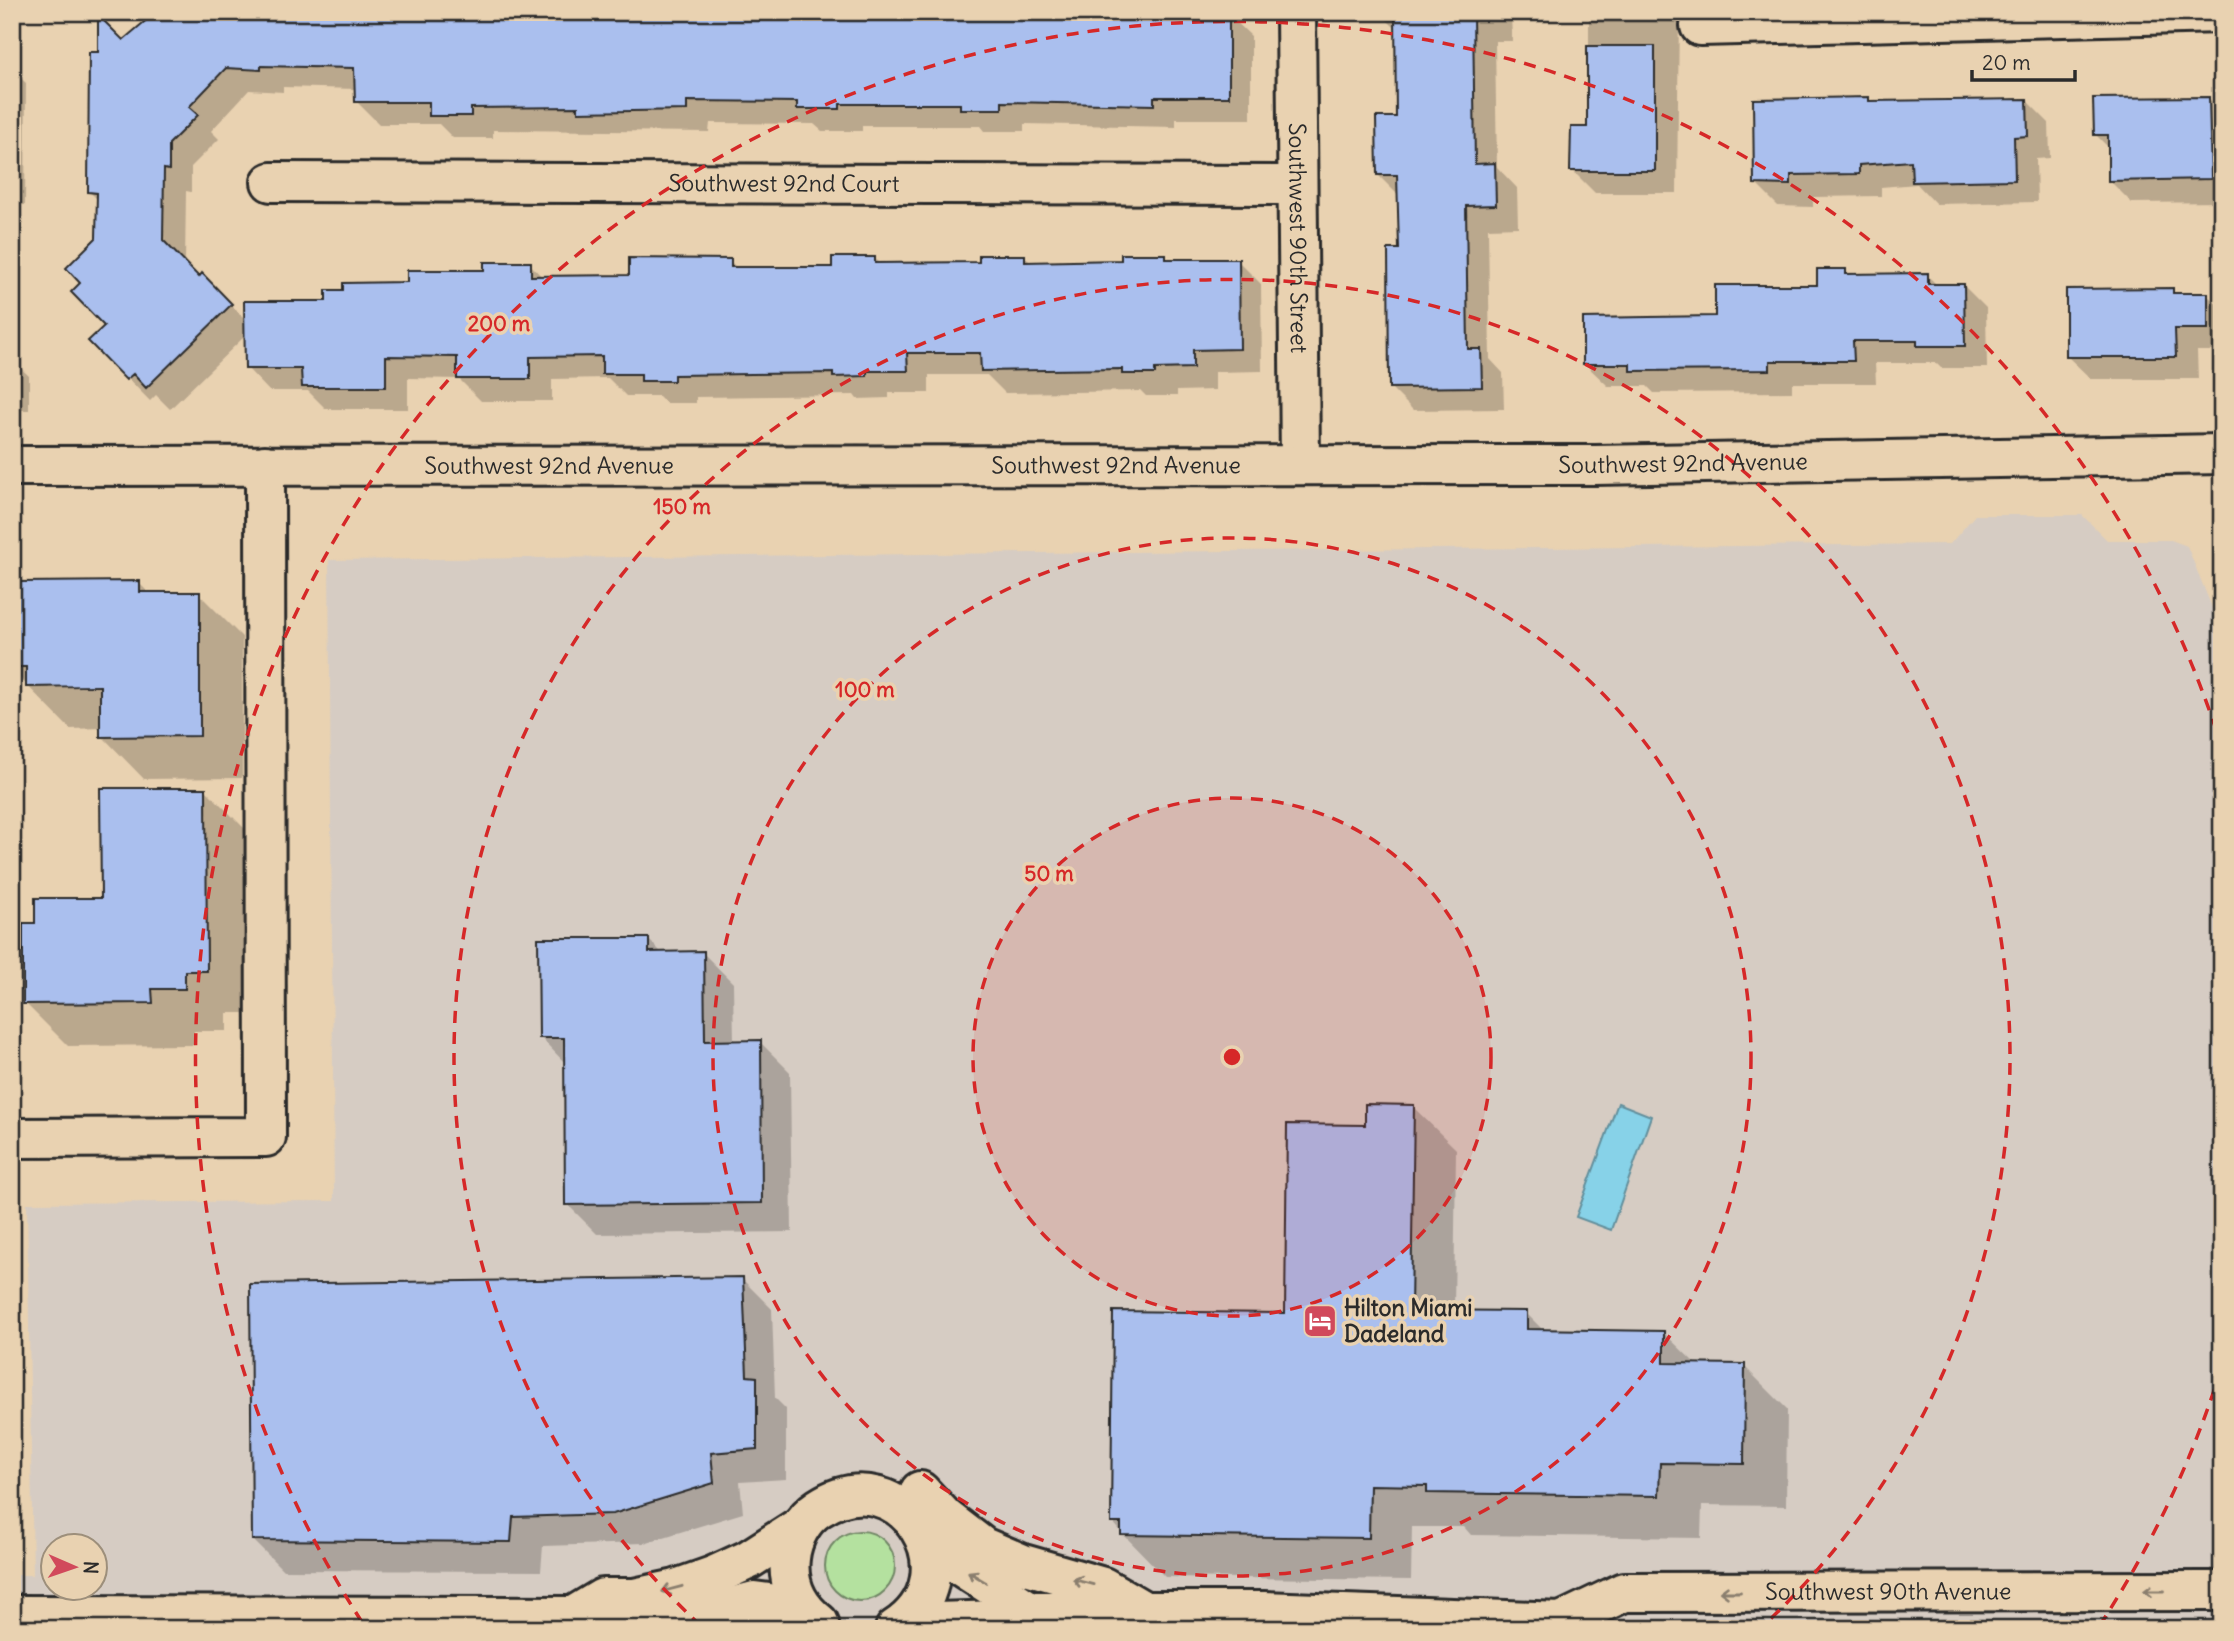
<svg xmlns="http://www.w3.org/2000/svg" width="2234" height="1641" font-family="Delius,sans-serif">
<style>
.built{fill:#d6ccc3;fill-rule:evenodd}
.green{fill:#b4e19f;stroke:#708665;stroke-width:2}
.water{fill:#87d2e8;stroke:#628f9c;stroke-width:2}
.shadow{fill:#0003;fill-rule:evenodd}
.building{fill:#aabfee;stroke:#2b2b2b;stroke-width:2}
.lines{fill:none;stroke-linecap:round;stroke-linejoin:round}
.minor-casing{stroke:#2b2b2b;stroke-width:44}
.tertiary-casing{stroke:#2b2b2b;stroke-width:44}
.minor{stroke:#e9d2b1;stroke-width:38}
.tertiary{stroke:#e9d2b1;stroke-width:38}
.oneway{stroke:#8a7e6e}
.ring{fill:none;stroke:#d62828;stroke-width:3.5;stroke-dasharray:12 9}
.labels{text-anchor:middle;stroke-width:7;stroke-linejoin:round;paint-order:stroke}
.street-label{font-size:23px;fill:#2b2b2b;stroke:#e9d2b1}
.poi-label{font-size:23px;font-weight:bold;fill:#2b2b2b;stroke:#e9d2b1;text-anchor:start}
.centre{fill:#d62828;stroke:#e9d2b1;stroke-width:3.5}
.ring-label{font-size:21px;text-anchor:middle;font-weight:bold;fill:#d62828;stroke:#e9d2b1;stroke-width:7;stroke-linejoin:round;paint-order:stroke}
</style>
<rect width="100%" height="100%" fill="#e9d2b1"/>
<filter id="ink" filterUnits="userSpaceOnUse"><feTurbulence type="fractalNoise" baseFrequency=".0143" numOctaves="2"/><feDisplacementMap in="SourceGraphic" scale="14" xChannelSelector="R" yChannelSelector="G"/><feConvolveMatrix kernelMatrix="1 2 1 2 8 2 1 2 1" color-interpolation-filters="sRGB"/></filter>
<g filter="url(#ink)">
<path class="built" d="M 1975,515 L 2082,515 L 2107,540 L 2171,540 L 2187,546 L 2222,632 L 2222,1629 L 12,1629 L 12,1575 L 33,1575 L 27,1203 L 334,1201 L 329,560 L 1950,544 ZM 52,1546 L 94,1546 L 94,1588 L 52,1588 Z"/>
<path class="green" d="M825 1566a35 35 0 1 1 70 0a35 35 0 1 1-70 0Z"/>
<path class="water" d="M 1618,1103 L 1651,1116 L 1611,1230 L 1576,1217 Z"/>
<path class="shadow" d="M 158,12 L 482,12 L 490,20 L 1228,14 L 1251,36 L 1251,119 L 1176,119 L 1176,127 L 1024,124 L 1024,131 L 984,131 L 980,126 L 862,126 L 862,131 L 822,131 L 814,124 L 710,123 L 709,132 L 493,130 L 493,138 L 453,138 L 439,124 L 379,124 L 356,101 L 356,89 L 283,87 L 283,92 L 249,90 L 211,131 L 219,139 L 191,167 L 191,192 L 186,191 L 185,265 L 199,279 L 202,276 L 246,320 L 409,283 L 530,264 L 543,278 L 631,277 L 730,261 L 738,269 L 834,268 L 875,259 L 881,265 L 981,264 L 1024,256 L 1031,263 L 1123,262 L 1165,256 L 1171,261 L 1238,261 L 1261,284 L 1262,371 L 1215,372 L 1215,390 L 1177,391 L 1177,396 L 1146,396 L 1141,391 L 1005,393 L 987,375 L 929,375 L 929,393 L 889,393 L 889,398 L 857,399 L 854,395 L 696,397 L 696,403 L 666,403 L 659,396 L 626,396 L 608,378 L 552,379 L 552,401 L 481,401 L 459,379 L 408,378 L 408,409 L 326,409 L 308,391 L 269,391 L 247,368 L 246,335 L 170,409 L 156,395 L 150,401 L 91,341 L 107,326 L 82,283 L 98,239 L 99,201 L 90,192 L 100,54 L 123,42 Z
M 1386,12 L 1511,12 L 1512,41 L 1495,41 L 1497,167 L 1517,188 L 1518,227 L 1488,228 L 1490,359 L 1503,373 L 1504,409 L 1413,410 L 1390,387 L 1401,251 L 1399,196 L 1378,175 L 1398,118 L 1397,30 L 1386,19 Z
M 1679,12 L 1677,193 L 1595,193 L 1572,170 L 1589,129 L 1589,12 Z
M 12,70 L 26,83 L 25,205 L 12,204 Z
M 2209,99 L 2222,112 L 2222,202 L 2132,203 L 2109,180 L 2109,148 L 2095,134 Z
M 2026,100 L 2049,123 L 2050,158 L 2036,159 L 2037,202 L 1936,204 L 1917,184 L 1881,187 L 1881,196 L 1813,197 L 1813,207 L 1778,206 L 1756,184 L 1755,101 Z
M 1845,271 L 1850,276 L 1927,275 L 1938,286 L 1964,286 L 1986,308 L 1987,368 L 1941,368 L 1936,363 L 1875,363 L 1876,383 L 1792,383 L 1792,392 L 1654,393 L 1647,386 L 1608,386 L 1585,364 L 1818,286 Z
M 2172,290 L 2177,295 L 2207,295 L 2222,309 L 2222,351 L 2197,351 L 2198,379 L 2091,379 L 2068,357 Z
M 12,360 L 29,376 L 29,410 L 12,410 Z
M 139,583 L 150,594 L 199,594 L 242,637 L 242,778 L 144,779 L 102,736 L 102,728 L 70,729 L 12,670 L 12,610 ZM 108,684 L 108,688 L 49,688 L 49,685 Z
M 205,789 L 248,832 L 249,1013 L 227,1013 L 227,1031 L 194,1031 L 194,1045 L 68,1046 L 25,1003 L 36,925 L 103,900 Z
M 648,939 L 662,953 L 703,953 L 733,983 L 734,1042 L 760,1042 L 790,1072 L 792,1232 L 597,1234 L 567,1204 L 565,1063 L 541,1038 Z
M 1413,1107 L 1456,1149 L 1454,1312 L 1526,1313 L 1544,1331 L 1664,1333 L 1697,1365 L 1744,1366 L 1787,1409 L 1786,1506 L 1702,1505 L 1701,1538 L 1471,1535 L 1464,1527 L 1412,1527 L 1411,1580 L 1165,1577 L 1123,1534 L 1113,1522 L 1287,1315 L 1366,1127 Z
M 742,1279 L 772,1309 L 775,1398 L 786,1409 L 786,1479 L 740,1482 L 743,1513 L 644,1543 L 543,1546 L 541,1571 L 283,1570 L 253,1540 Z"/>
<path class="building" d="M 156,12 L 471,12 L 471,18 L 546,18 L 546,12 L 1229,12 L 1229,97 L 1154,97 L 1154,105 L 1002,102 L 1002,109 L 960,109 L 960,104 L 840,104 L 840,109 L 797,109 L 797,102 L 687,101 L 687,110 L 578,112 L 578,107 L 471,108 L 471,116 L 429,116 L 429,102 L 355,102 L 354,68 L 261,66 L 261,70 L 226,68 L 189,107 L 198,115 L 169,144 L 169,170 L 164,169 L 163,240 L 199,277 L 202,273 L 232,304 L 146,388 L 133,374 L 126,380 L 88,341 L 104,326 L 71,292 L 80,283 L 66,268 L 96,238 L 97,193 L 88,192 L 89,52 L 98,52 L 98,15 L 123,40 Z
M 1395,12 L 1473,12 L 1475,164 L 1495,163 L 1496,205 L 1466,206 L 1468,349 L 1481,349 L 1482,387 L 1389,388 L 1388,249 L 1399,249 L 1397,175 L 1377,175 L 1376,117 L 1396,117 Z
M 1587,46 L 1655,46 L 1655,171 L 1570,171 L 1571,127 L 1587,127 Z
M 1869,97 L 1869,101 L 2027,99 L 2028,136 L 2014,137 L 2015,180 L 1912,182 L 1911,161 L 1859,165 L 1859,174 L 1791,175 L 1791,185 L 1754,184 L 1753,99 Z
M 2209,97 L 2211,179 L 2108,181 L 2108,135 L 2094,135 L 2093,98 Z
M 1121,254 L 1166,254 L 1166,259 L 1239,259 L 1240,349 L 1193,350 L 1193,368 L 1155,369 L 1155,374 L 1122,374 L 1122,369 L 981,371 L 980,353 L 907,353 L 908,371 L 867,371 L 867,376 L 833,377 L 833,373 L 674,375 L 674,381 L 641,381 L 641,374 L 602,374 L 602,356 L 530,357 L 530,379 L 457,379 L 457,357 L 386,356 L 386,387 L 302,387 L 301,369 L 245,369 L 244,301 L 326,301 L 326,290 L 343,290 L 343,283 L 407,282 L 407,270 L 484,270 L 484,262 L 531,262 L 531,276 L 629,275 L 629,258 L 731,259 L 731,267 L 832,267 L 832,257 L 875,257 L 875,263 L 979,262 L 979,255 L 1025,255 L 1025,262 L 1121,260 Z
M 1817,269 L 1846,269 L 1846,274 L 1928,273 L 1928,284 L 1964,284 L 1965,346 L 1917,346 L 1917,341 L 1853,341 L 1854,361 L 1770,361 L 1770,370 L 1630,371 L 1630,364 L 1583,364 L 1583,318 L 1715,316 L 1715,285 L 1817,285 Z
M 2173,288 L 2173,293 L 2208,293 L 2208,329 L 2175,329 L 2176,357 L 2066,357 L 2066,289 Z
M 140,581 L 140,592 L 200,592 L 200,736 L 100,737 L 100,686 L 26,687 L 26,667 L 12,667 L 12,609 L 18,609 L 18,582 Z
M 100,788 L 206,788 L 207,971 L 185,971 L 185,989 L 152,989 L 153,1003 L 23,1004 L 23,923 L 35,923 L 35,898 L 101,898 Z
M 538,938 L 649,938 L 649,952 L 704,951 L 705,1041 L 761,1040 L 762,1203 L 565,1205 L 564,1038 L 539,1038 Z
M 1365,1104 L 1414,1105 L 1411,1310 L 1527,1311 L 1527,1329 L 1664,1331 L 1664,1363 L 1745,1364 L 1744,1464 L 1660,1463 L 1659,1496 L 1427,1493 L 1427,1486 L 1370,1485 L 1369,1538 L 1121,1535 L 1121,1523 L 1111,1523 L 1113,1311 L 1285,1313 L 1287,1124 L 1365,1125 Z
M 743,1277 L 747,1376 L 757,1377 L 757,1449 L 711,1453 L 714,1483 L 613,1514 L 513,1517 L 511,1542 L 252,1540 L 250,1284 Z"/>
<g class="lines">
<g class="minor-casing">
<g id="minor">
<path id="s1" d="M 1296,12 L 1300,464"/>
<path d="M 1700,26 L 2222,13"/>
<path id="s2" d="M 271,182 L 1297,185"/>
<path d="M 12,1138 L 266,1137 L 265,465"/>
<path d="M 920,1491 L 944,1517 L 983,1547 L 1023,1564 L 1103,1587 L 1139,1608"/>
<path d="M 927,1540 L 945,1556 L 1030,1611"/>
<path d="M 12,1615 L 573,1616 L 602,1629 L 630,1629 L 667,1624 L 754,1601 L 777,1604 L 808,1615"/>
<path d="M 573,1616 L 603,1598 L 634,1598 L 676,1589 L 713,1576 L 748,1560 L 801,1526"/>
<path id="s3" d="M 1561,1622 L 1624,1592 L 2222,1591"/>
<path d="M 819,1623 C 798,1607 787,1584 790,1558 C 792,1539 802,1519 819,1508 C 901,1454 978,1575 895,1629"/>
<path d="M 904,1623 L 1001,1620 L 1030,1611 L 1263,1611 L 1561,1622 L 1577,1629"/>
</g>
</g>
<g class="tertiary-casing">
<g id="tertiary">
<path id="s4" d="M 12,466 L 1595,465 L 2222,454"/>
</g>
</g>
<use href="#minor" class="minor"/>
<use href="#tertiary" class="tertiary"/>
</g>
<defs><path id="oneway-shaft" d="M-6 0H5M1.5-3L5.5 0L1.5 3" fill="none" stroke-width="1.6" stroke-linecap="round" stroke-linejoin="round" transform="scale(1.75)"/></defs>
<g class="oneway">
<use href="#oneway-shaft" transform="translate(977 1577) rotate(-149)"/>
<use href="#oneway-shaft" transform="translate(1083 1582) rotate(-165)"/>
<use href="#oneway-shaft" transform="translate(672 1589) rotate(165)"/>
<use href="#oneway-shaft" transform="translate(2154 1591) rotate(180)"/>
<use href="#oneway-shaft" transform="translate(1730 1592) rotate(180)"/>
</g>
</g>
<circle cx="1232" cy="1057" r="259" fill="#d62828" fill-opacity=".12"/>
<g class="ring">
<circle cx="1232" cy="1057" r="259"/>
<circle cx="1232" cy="1057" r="519"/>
<path d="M701 1626A778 778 0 1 1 1763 1626"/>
<path d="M2221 1369A1037 1037 0 0 1 2102 1622M362 1622A1037 1037 0 1 1 2221 745"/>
</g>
<defs>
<g id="hotel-square" transform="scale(1.75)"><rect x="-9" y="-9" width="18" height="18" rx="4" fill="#d1495b" stroke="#e9d2b1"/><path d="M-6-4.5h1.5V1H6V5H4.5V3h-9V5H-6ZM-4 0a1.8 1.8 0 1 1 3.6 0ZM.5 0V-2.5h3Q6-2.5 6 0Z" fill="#fff"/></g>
</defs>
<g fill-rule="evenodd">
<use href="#hotel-square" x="1320" y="1321"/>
</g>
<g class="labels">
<g class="street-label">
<text dy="8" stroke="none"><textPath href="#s2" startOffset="513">Southwest 92nd Court</textPath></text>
<text dy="8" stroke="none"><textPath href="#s1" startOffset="226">Southwest 90th Street</textPath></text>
<text dy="8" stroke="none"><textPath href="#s4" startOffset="1104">Southwest 92nd Avenue</textPath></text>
<text dy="8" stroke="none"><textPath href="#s4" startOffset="1671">Southwest 92nd Avenue</textPath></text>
<text dy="8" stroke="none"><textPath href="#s4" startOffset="537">Southwest 92nd Avenue</textPath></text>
<text dy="8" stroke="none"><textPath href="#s3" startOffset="334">Southwest 90th Avenue</textPath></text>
</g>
<g class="poi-label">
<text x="1344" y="1316">Hilton Miami<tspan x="1344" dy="26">Dadeland</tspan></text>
</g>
</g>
<circle cx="1232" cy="1057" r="10" class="centre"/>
<g class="ring-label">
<text x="499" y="331">200 m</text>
<text x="682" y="514">150 m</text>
<text x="865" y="697">100 m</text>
<text x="1049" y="881">50 m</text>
</g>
<rect width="2234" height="1641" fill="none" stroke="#e9d2b1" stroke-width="42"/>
<rect x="21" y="21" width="2192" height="1599" fill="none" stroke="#2b2b2b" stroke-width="2.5" filter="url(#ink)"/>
<g transform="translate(74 1567) rotate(92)"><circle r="33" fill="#e9d2b1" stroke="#9d8f7b" stroke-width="2"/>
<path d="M0-5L12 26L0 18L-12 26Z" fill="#d1495b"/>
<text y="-10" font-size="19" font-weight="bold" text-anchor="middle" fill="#2b2b2b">N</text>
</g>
<path d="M1972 70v10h103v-10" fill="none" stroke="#2b2b2b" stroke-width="3.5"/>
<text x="1982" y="70" font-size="21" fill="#2b2b2b" stroke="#e9d2b1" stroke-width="5" paint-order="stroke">20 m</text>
</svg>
